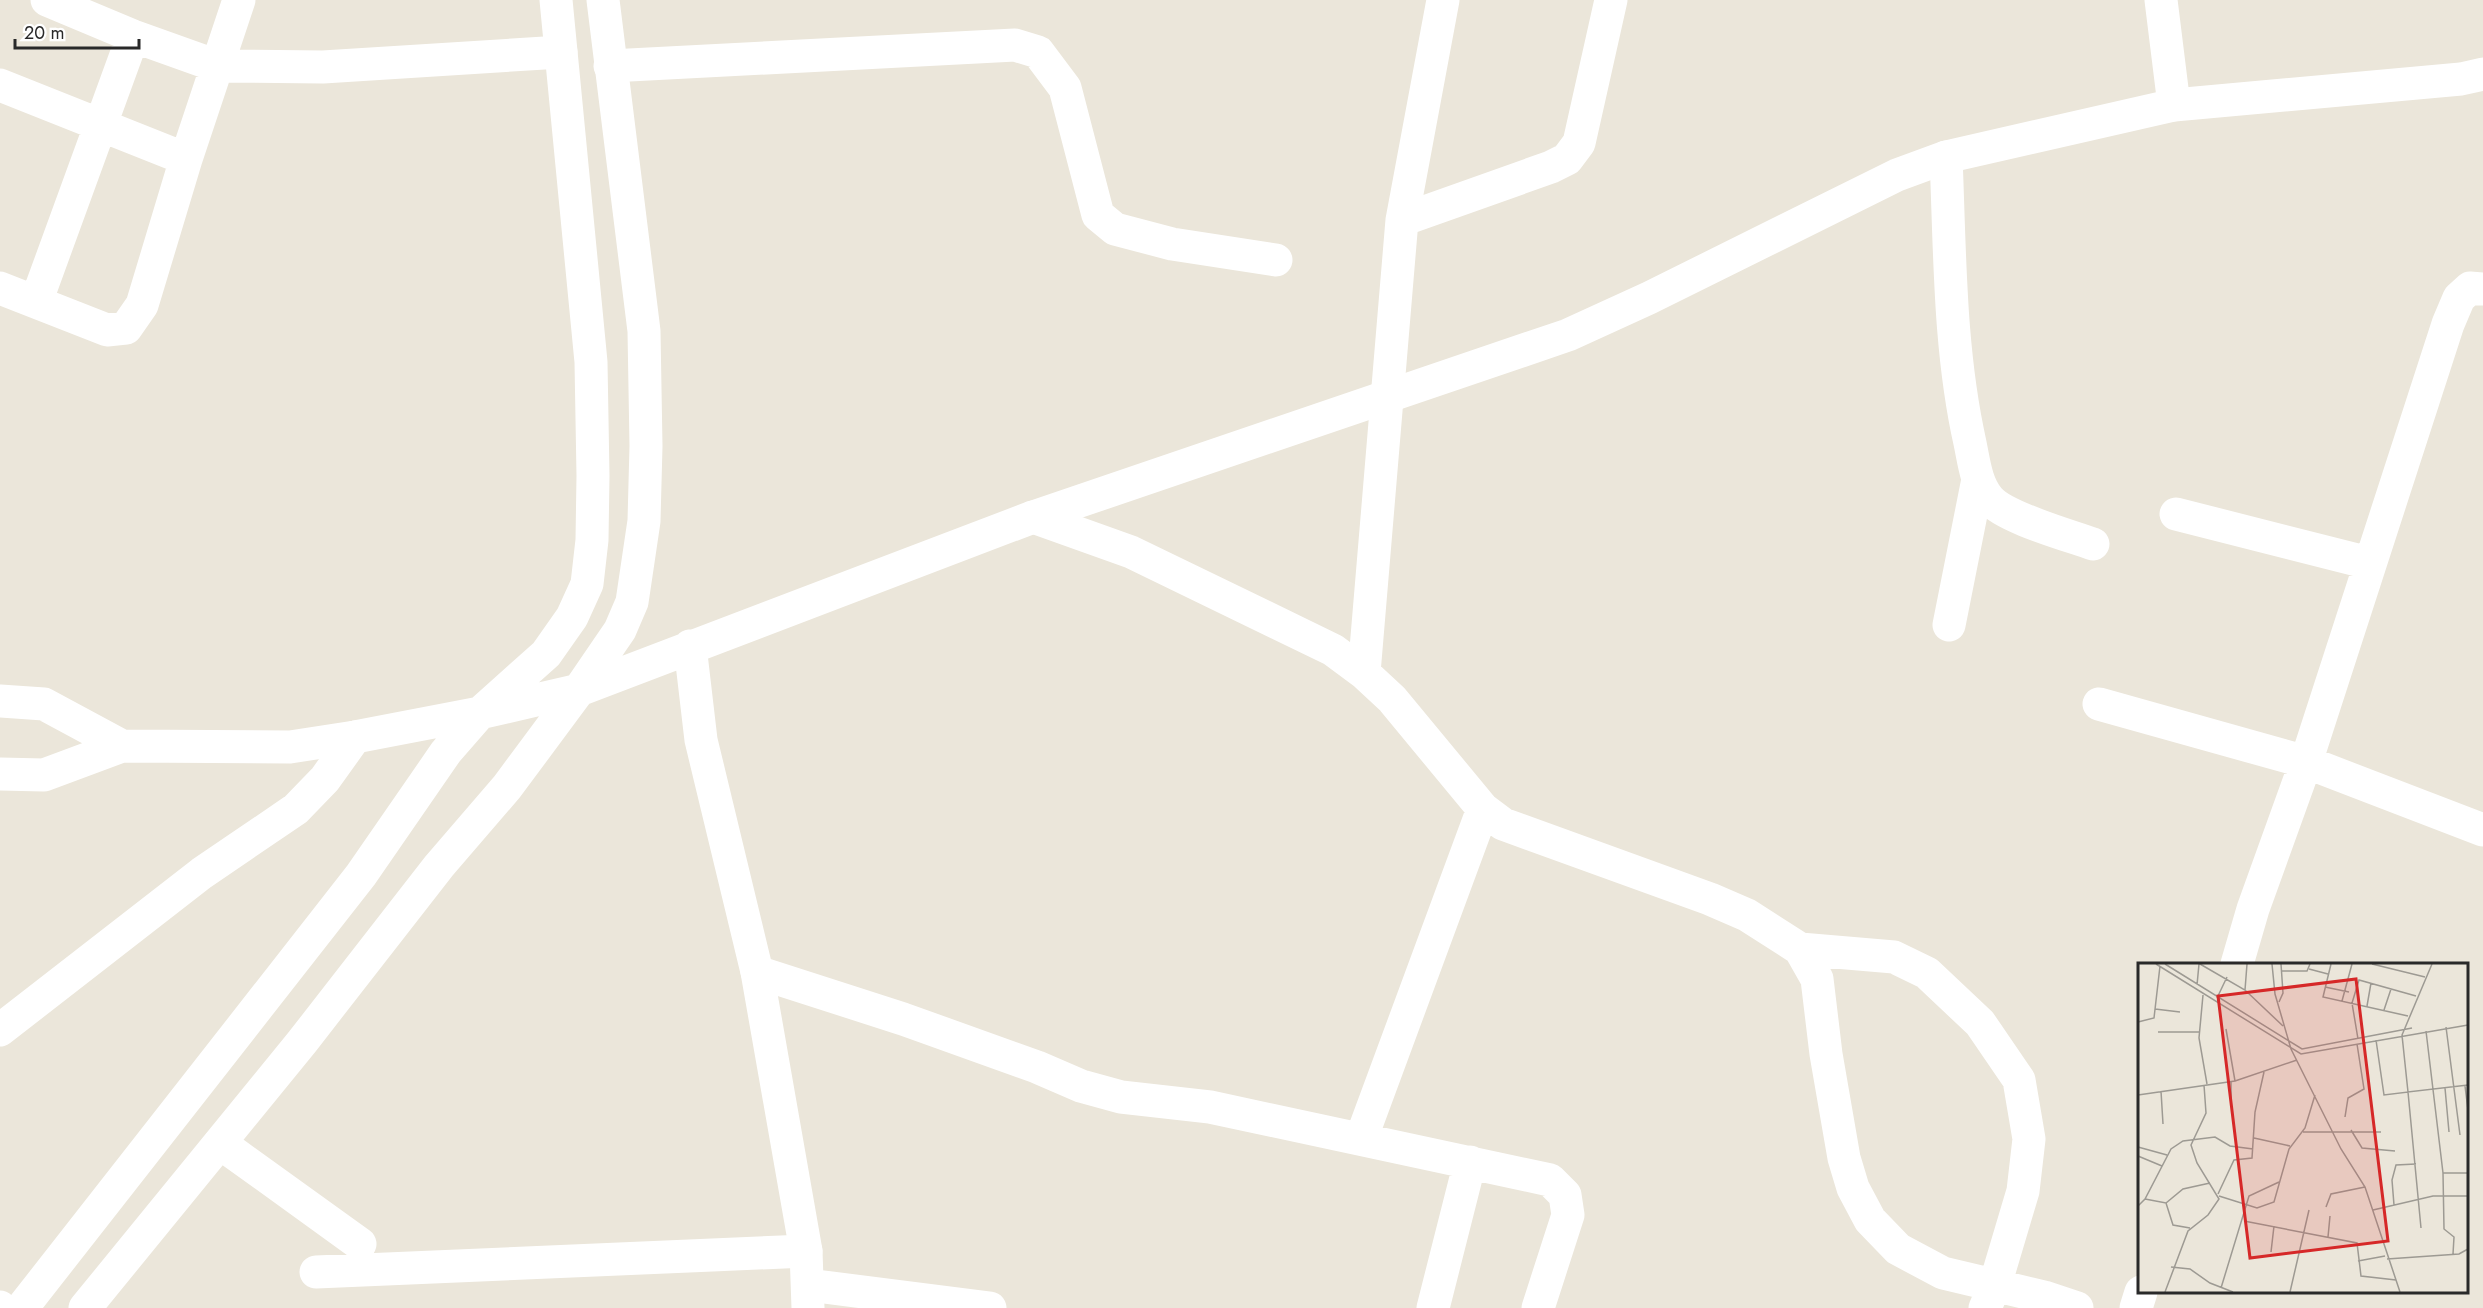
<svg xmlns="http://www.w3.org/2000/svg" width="2483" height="1308" font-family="Jost,sans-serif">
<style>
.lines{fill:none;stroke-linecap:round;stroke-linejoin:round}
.street{stroke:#fff;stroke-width:33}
.secondary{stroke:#fff;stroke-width:33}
.inset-road{fill:none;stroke:#9d9a93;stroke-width:1.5}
.view{fill:#d62828;fill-opacity:0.15;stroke:#d62828;stroke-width:3}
.inset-edge{fill:none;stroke:#292929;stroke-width:3}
</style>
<rect width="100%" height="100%" fill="#ebe6da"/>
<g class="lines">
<path class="street" d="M 47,0 L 133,36 L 217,66 L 323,67 L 561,52
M 2161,0 L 2174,105
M 610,66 L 1015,45 L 1038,52 L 1065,88 L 1098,215 L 1115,229 L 1172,244 L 1276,260
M 0,85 L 186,159
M 1946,157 C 1950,252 1949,349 1970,443 C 1974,462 1976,484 1989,499 C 2005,518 2068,535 2093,544
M 1402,220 L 1551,167 L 1567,159 L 1579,143 L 1611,0
M 0,288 L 107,330 L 126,328 L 142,305 L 186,159 L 239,0
M 36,302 L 133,36
M 2176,514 L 2369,563
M 1033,517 L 1131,552 L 1333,650 L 1364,673 L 1392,699 L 1483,809 L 1503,824 L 1710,899 L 1747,915 L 1800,949 L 1817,979 L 1826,1054 L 1844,1158 L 1853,1188 L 1870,1220 L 1898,1249 L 1943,1273 L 2044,1297 L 2077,1308
M 1949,625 L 1978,479
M 1364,673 L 1402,220 L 1443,0
M 2099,704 L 2306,762 L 2483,830
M 1800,949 L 1894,957 L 1927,973 L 1980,1023 L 2019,1080 L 2029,1139 L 2023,1191 L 1995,1285 L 1985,1308
M 2237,964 L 2253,909 L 2306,762 L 2448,324 L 2459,298 L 2470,288 L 2483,289
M 757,972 L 903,1019 L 1037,1067 L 1081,1086 L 1121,1097 L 1210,1107 L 1550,1180 L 1565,1195 L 1568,1215 L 1538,1308
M 0,1030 L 202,873 L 296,809 L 325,779 L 355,737
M 1361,1139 L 1483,809
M 220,1143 L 360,1244
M 316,1272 L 806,1251
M 808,1285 L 990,1308
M 0,1307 L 1,1308
M 1433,1308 L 1470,1162
M 2136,1308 L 2141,1292"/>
<path class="secondary" d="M 690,646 L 701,740 L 757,972 L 806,1251 L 808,1308
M 0,701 L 44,704 L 122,746
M 0,774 L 44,775 L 122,746 L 290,747 L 355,737 L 480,713 L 579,690 L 1033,517 L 1568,335 L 1649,298 L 1897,175 L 1946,157 L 2174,105 L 2461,79 L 2483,74
M 22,1308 L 361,875 L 446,752 L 480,713 L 546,654 L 572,617 L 587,584 L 592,540 L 593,476 L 591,362 L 556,0
M 85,1308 L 302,1042 L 439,866 L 507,787 L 579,690 L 620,630 L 632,602 L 644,521 L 646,446 L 644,331 L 603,0"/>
</g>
<g transform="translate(2138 963)">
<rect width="330" height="330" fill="#ebe6da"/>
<path class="inset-road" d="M 18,1 L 163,91 L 330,62M 27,1 L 164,86 L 274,65M 62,1 L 107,27 L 145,63M 134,1 L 137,31 L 153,86 L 203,186 L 227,224 L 262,329M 193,1 L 185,34 L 270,53M 234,1 L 287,14M 294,1 L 264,72 L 270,129 L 330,122M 171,6 L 190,11M 143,8 L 169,8 L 172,1M 59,22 L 61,1M 187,24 L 211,29M 107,27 L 109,1M 65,32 L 61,75 L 69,121M 79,35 L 89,14M 204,38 L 214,1M 141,39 L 145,30 L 143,1M 229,43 L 233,20M 17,46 L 42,49M 246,47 L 253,26M 0,59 L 16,55 L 22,3M 308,64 L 322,172M 88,66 L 97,118M 288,68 L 305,210 L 306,266 L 316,274 L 315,291M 20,69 L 61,69M 220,76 L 214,40 L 221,17 L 278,33M 238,77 L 246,132 L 270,129 L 283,265M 327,123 L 330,147M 307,125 L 311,169M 23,128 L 25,161M 0,132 L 97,118 L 159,97M 93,143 L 93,118M 207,154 L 210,135 L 226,126 L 219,81M 213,167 L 224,185 L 257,188M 165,169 L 243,169M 116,175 L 152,183M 0,184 L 29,192M 0,193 L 24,203M 305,210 L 330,210M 80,231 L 96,197 L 114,195 L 117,149 L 126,109M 81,233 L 119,245 L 136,239 L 151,186 L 167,165 L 177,132M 7,236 L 28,240 L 45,226 L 72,220M 28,240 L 35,262 L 52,265M 256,242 L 254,217 L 258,202 L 278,201M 0,243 L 7,236 L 33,186 L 45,178 L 77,174 L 92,183 L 115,186M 188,244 L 193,231 L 227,224M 235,247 L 295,233 L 330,233M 106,258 L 219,280 L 223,313 L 258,317M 190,274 L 192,253M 133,289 L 136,263M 249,296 L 321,291 L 330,286M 220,298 L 247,293M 33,304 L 52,306 L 72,320 L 95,329M 83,325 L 111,233 L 141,219M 27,329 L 50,268 L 70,252 L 81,236 L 59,200 L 53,182 L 68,150 L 66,122M 152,329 L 171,247"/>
<path class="view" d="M 218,16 L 250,278 L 112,295 L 80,33 Z"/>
<rect width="330" height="330" class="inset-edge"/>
</g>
<path d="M15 39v9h124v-9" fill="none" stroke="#292929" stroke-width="3"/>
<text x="24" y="39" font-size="18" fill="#292929" stroke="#ffffff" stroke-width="4.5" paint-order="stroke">20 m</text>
</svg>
